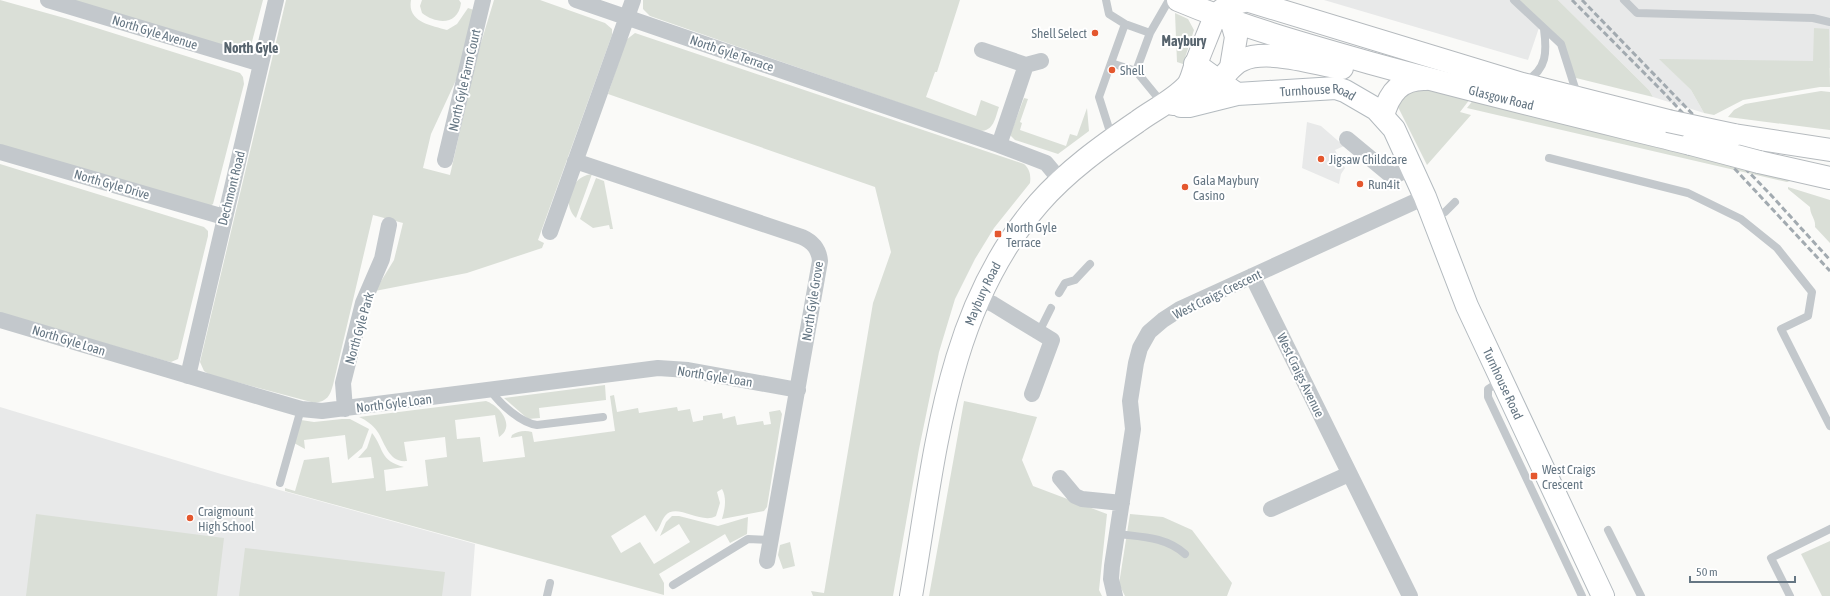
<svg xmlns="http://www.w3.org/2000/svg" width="1830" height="596" font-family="'Asap Condensed',sans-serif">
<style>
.built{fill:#e8e9e9}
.green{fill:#dadfd7}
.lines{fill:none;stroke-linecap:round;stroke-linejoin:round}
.secondary-casing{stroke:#b3babf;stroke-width:24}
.primary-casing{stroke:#b5babe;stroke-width:24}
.lane{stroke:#c3c8cc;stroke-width:8}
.street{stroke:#c3c8cc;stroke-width:16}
.secondary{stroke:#fff;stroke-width:22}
.primary{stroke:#fff;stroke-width:22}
.rail{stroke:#a2aab0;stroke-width:3;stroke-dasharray:6 3;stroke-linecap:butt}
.primary-bridge-casing{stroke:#b5babe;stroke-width:24;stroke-linecap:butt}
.primary-bridge{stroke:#fff;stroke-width:22}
.poi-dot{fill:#e4572e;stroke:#fff;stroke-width:1.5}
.labels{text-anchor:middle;stroke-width:4;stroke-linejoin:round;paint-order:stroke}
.street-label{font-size:13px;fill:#657683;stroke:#fff}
.poi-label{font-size:13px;fill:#657683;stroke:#fff;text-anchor:start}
.neighbourhood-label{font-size:14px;font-weight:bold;fill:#57646e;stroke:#fff}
</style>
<rect width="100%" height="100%" fill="#fafaf8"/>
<path class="built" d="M 1324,0 L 1524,0 L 1542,19 L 1528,60 Z
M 1558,0 L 1830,0 L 1830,68 L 1670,69 L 1691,90 L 1704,113 L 1653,97 L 1649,90 Z
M 1307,122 L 1321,126 L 1344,146 L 1335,150 L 1345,168 L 1341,174 L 1339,184 L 1302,168 Z
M 0,407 L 221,474 L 475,544 L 471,596 L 0,596 Z"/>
<path class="green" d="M 0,0 L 68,19 L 240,73 L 243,77 L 244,84 L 213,204 L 210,206 L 0,145 Z
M 70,0 L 263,0 L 249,53 Z
M 286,0 L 411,0 C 407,22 431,25 447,30 L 457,24 L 468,8 L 474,10 L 457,78 L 431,134 L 423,168 L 450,175 L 477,56 L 494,0 L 540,0 L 605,23 L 612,29 L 612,35 L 538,240 L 544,243 L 542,248 L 467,273 L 375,291 L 394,260 L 403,223 L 373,215 L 333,385 C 330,396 327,401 315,403 L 210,375 L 204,371 L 200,362 Z
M 422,0 L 459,0 L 461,3 C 458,26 436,24 422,13 L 420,6 Z
M 643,0 L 960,0 L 937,72 L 935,72 L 926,97 L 976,116 L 981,100 L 999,107 C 995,118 994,131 980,131 L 650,16 L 643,9 Z
M 1514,0 L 1558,0 L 1649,90 L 1653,97 L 1572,77 L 1561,44 Z
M 1175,13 L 1188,19 L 1194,30 L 1183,64 L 1177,62 Z
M 1814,28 L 1829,29 L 1830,87 L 1820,87 L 1743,100 L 1714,115 L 1704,113 L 1691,90 L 1659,59 L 1813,61 Z
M 635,33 L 1024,164 C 1030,169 1031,176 1030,183 L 994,228 L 975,259 L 955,299 L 939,352 L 919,449 L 893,596 L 813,596 L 811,591 L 824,593 L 873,303 L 891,252 L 875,187 L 608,94 L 626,40 Z
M 1428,89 L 1470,99 L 1460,112 L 1471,115 L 1427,165 L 1397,105 L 1403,91 Z
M 1821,91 L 1830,92 L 1830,130 L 1728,117 L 1734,110 L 1745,104 Z
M 1024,98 L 1028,99 L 1020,122 L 1022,123 L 1020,130 L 1066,146 L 1070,134 L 1077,136 L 1087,108 L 1089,131 L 1058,154 L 1015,140 L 1010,135 Z
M 1474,99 L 1790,180 L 1790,181 L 1787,182 L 1467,108 Z
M 0,164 L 204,227 L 208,231 L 208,236 L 178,359 L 171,362 L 166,361 L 0,313 Z
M 592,174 L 576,218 C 561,204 571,176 592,174 Z
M 596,178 L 604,181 L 613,229 L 610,229 L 609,225 L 593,228 L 580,219 Z
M 1788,187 L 1830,200 L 1830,243 L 1815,227 C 1816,219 1810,215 1810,207 L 1788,189 Z
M 605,385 L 606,400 L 539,408 L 540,418 L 528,419 L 504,398 Z
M 614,395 L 617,412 L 638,408 L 639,413 L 677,407 L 678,411 L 690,409 L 693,422 L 703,420 L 703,416 L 722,413 L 723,419 L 735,416 L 737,425 L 763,421 L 764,425 L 771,424 L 769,412 L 780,410 L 782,414 L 767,507 L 764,511 L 722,519 C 725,509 727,498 722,489 L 717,492 L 720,503 L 716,516 C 701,525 676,502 665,516 C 661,521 660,528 656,532 L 645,515 L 611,536 L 621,553 L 640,542 L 654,564 L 690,542 L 679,524 L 660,536 L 666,522 L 672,516 L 679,516 L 718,526 L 748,517 L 747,534 L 730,543 L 725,534 L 659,574 L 664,583 L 664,595 L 285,491 L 285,488 L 295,491 L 304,460 L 329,457 L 332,483 L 374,478 L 371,457 L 358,458 L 367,448 L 372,433 C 385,450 379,460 404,467 L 384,470 L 386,491 L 428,486 L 425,460 L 447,457 L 445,437 L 404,442 L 407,461 C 388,463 385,442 377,431 C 373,425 366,420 359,417 L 486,401 C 500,406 516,426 499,437 L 495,415 L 455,420 L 457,439 L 480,437 L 483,462 L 525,457 L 522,436 L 511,438 L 512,435 C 518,431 525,430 532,432 L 534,442 L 615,431 L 610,396 Z
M 964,401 L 1037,417 L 1022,460 L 1033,486 L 1107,514 L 1099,590 L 1102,596 L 929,596 Z
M 342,419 L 350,419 L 369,429 L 362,448 L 348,460 L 345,435 L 304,440 L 305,449 L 294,443 L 301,420 L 314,422 Z
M 36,514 L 224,538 L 217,596 L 26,596 Z
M 1130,514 L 1163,517 L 1192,530 L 1232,583 L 1227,596 L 1125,596 L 1119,584 Z
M 1830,541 L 1830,596 L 1822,596 L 1801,554 Z
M 790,542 L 795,566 L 783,569 L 778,555 L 780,545 Z
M 245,548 L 445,572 L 442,596 L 239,596 Z"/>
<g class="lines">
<g class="secondary-casing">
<g id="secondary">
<path d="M 1195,64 L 1234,92"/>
<path id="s1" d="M 1181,106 L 1189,106 L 1237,94 L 1336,88 L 1345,91 L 1376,109 L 1394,129 L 1425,197 L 1467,306 L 1603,596"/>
</g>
</g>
<g class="primary-casing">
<g id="primary">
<path id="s2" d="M 1178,0 C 1242,27 1307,45 1374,64 C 1479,93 1585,118 1691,144"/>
<path d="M 1246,0 L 1522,84 L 1668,121"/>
<path d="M 1229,12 L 1236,37 L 1231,67"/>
<path d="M 1173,104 C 1190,101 1206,92 1219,80 C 1227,74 1232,64 1242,60 C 1268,48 1315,64 1342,68"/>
<path d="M 1383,116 C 1389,93 1401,78 1426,79"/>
<path d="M 1734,135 L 1830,150"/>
<path d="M 1759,162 L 1830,178"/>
<path id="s3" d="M 911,596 C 935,460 944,312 1039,203 C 1067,171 1102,146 1137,122 C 1153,110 1173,101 1187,86 C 1192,80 1193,71 1196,64 C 1202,48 1209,32 1215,16 C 1224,6 1234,4 1247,0"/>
</g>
</g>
<path class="lane" d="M 1106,0 L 1109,14 L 1125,24 L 1150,33
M 1514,0 L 1561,44 L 1575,88 L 1582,93
M 1624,0 L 1637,13 L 1813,18 L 1830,22
M 1125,24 L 1111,63 L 1136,71 L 1163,104
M 1111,63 L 1099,97 L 1112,138
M 1136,71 L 1150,33 L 1169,0
M 1526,81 C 1547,69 1547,52 1544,29
M 1549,158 L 1688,193 L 1741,219 L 1777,248 L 1812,292 L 1808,316 L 1781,329 L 1830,426
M 1433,217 L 1445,212 L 1455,202
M 1059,293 L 1065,283 L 1075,280 L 1090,264
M 1039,332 L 1051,308
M 1502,380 L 1488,389 L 1488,397 L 1582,596
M 491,391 C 500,404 521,423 537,425 L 603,417
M 280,483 L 301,409
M 1608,530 L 1641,596
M 1118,534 C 1143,537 1166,537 1185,554
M 673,585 L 748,539 L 771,540
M 547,596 L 550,583
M 1790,596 L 1771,558 L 1830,529"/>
<path class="street" d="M 48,0 L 261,64
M 576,0 L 999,145 L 1046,163 L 1061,181
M 982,50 L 1026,65 L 1041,61
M 1347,139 L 1388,173 L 1396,175 L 1412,167
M 999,145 L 1026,65
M 0,152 L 224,217
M 445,160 L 483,0
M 575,161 L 802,237 C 813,242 819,249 820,261 L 767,561
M 550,232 L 633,0
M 1252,276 L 1410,596
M 978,298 L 993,304 L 1052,340 L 1032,394
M 0,320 L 270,400 L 301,409 L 322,411 L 658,368 L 688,370 L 798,390
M 188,376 L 276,0
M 345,409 L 343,383 L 363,303 L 382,259 L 389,225
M 1060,478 L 1075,496 L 1082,499 L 1122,503
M 1271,509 L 1349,474
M 1115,596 L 1111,579 L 1112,566 L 1133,429 L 1130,401 L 1136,363 L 1140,348 L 1149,332 L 1163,320 L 1180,309 L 1425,197"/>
<use href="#secondary" class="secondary"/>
<use href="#primary" class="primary"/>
<path class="rail" d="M 1572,0 L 1665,94 L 1830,271
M 1582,0 L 1770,194 L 1830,260"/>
<g class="primary-bridge-casing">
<path id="primary-bridge" d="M 1668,121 L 1734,135
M 1691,144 L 1759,162"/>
</g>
<use href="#primary-bridge" class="primary-bridge"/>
</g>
<g class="poi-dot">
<circle cx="1095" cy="33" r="4"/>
<circle cx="1112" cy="70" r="4"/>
<circle cx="1321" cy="159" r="4"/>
<circle cx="1360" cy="184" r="4"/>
<circle cx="1185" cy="187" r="4"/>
<rect x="994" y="230" width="8" height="8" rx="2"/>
<rect x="1530" y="472" width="8" height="8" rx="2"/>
<circle cx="190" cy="518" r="4"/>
</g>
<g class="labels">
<g class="street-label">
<text transform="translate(155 32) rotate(17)" y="5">North Gyle Avenue</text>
<text transform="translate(732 53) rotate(19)" y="5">North Gyle Terrace</text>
<text transform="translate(464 80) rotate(-77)" y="5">North Gyle Farm Court</text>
<text dy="5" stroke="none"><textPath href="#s1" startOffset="139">Turnhouse Road</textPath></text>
<text dy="5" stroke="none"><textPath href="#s2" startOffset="338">Glasgow Road</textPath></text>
<text transform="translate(112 184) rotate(16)" y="5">North Gyle Drive</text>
<text transform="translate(231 188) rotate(-76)" y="5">Dechmont Road</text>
<text dy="5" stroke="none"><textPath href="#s3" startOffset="312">Maybury Road</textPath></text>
<text transform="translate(1217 294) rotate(-26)" y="5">West Craigs Crescent</text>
<text transform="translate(812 301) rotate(-81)" y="5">North Gyle Grove</text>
<text transform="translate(359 328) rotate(-74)" y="5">North Gyle Park</text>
<text transform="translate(69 340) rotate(17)" y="5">North Gyle Loan</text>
<text transform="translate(1301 375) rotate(64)" y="5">West Craigs Avenue</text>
<text transform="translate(715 376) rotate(9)" y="5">North Gyle Loan</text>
<text dy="5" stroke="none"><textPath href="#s1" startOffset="506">Turnhouse Road</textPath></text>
<text transform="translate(394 403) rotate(-7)" y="5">North Gyle Loan</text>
</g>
<g class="poi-label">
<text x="1087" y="38" text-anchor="end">Shell Select</text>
<text x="1120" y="75">Shell</text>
<text x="1329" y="164">Jigsaw Childcare</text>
<text x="1193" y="185">Gala Maybury<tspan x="1193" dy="15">Casino</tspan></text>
<text x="1368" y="189">Run4it</text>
<text x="1006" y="232">North Gyle<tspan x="1006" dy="15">Terrace</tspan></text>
<text x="1542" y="474">West Craigs<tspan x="1542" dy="15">Crescent</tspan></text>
<text x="198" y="516">Craigmount<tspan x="198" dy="15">High School</tspan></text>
</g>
<g class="neighbourhood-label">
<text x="1184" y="46">Maybury</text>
<text x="251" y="53">North Gyle</text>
</g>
</g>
<path d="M1690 576v6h105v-6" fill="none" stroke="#657683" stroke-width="2"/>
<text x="1696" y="576" font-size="12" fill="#657683" stroke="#ffffff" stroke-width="3" paint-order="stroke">50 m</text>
</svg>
